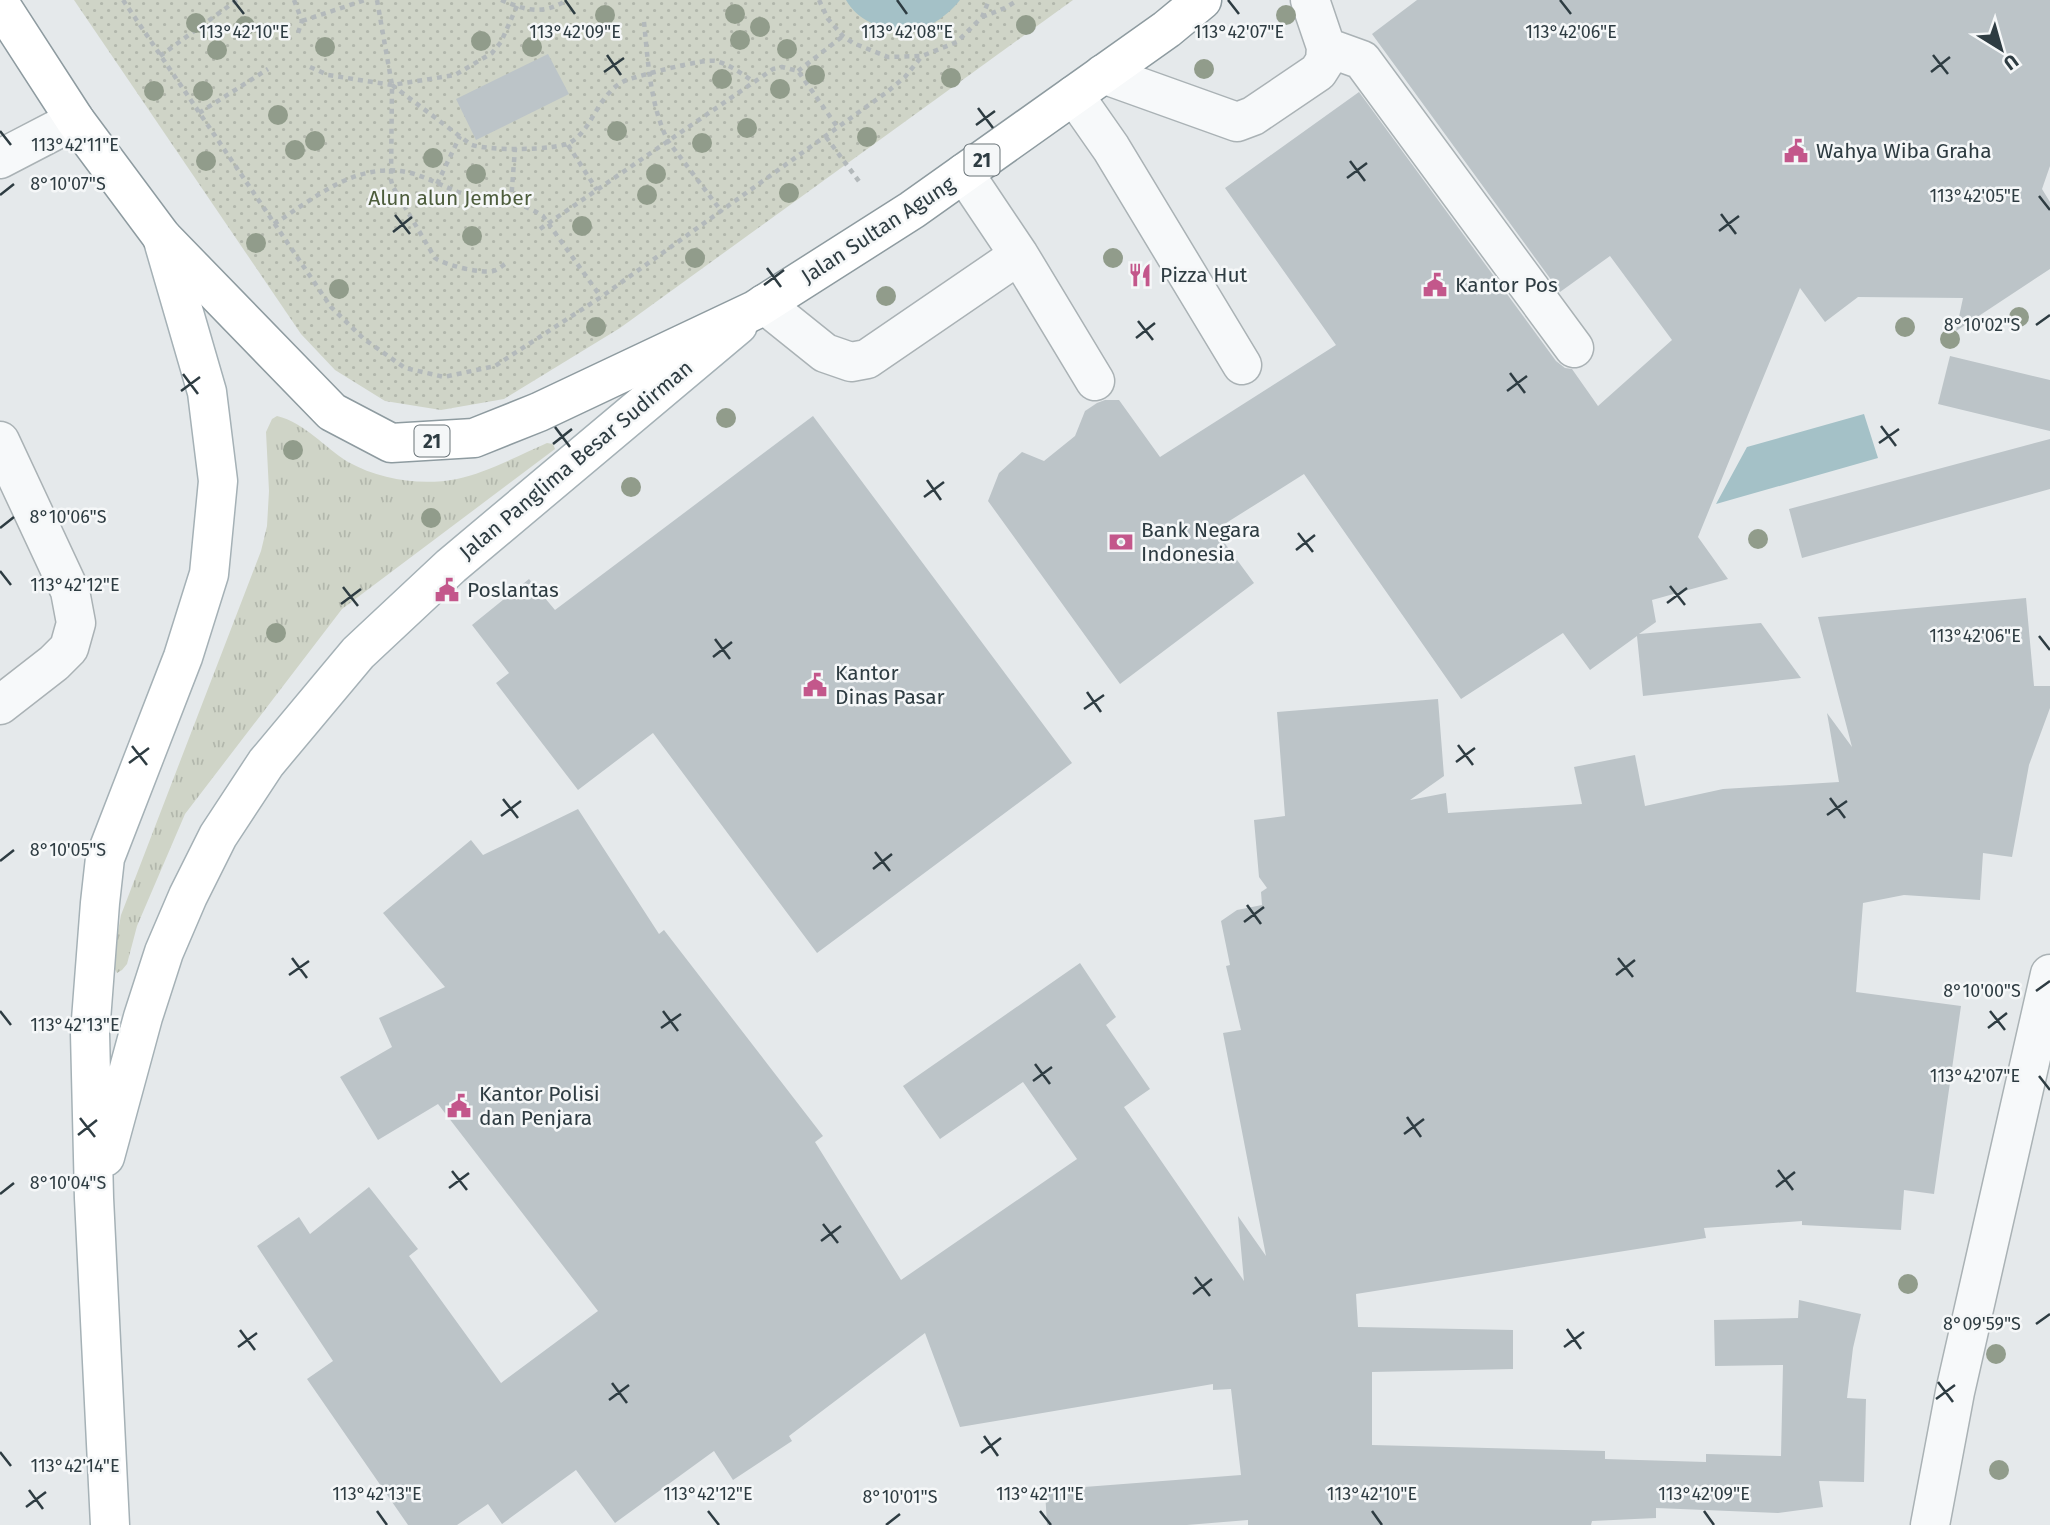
<svg xmlns="http://www.w3.org/2000/svg" width="2050" height="1525" font-family="'Fira Sans',sans-serif">
<style>
.grass{fill:url(#grass-tufts)}
.park{fill:url(#park-dots)}
.water{fill:#a4c1c7}
.building{fill:#bcc4c8}
.lines{fill:none;stroke-linecap:round;stroke-linejoin:round}
.minor-casing{stroke:#aab2b5;stroke-width:41}
.major-casing{stroke:#a5b1b6;stroke-width:41}
.highway-casing{stroke:#8e9ba0;stroke-width:41}
.path{stroke:#b3b9bb;stroke-width:4.5;stroke-dasharray:5 5;stroke-linecap:butt}
.minor{stroke:#f7f9fa;stroke-width:38}
.major{stroke:#fff;stroke-width:38}
.highway{stroke:#fff;stroke-width:38}
.tree{fill:#919c8b}
.ticks{fill:none;stroke:#2e3c42;stroke-width:2.5}
.labels{text-anchor:middle;stroke-width:5;stroke-linejoin:round;paint-order:stroke}
.shield{fill:#f5f7f8;stroke:#6a7479;stroke-width:2}
.shield-label{font-size:19px;font-weight:bold;fill:#2e3c42}
.poi-label{font-size:21px;fill:#2e3c42;stroke:#f5f7f8;text-anchor:start}
.park-label{font-size:21px;fill:#4d5d3c;stroke:#f5f7f8}
.street-label{font-size:21px;fill:#2e3c42;stroke:#f5f7f8}
.ticks-label{font-size:18px;text-anchor:middle;fill:#2e3c42;stroke:#f5f7f8;stroke-width:5;stroke-linejoin:round;paint-order:stroke}
</style>
<defs>
<pattern id="grass-tufts" width="24" height="20" patternUnits="userSpaceOnUse" patternTransform="scale(1.75)"><rect width="24" height="20" fill="#cfd4c7"/><path d="M3 7l-1-3M5 7V3M7 7l1-3M15 17l-1-3M17 17v-4M19 17l1-3" fill="none" stroke="#b2b7ac"/></pattern>
<pattern id="park-dots" width="8" height="8" patternUnits="userSpaceOnUse" patternTransform="scale(1.75)"><rect width="8" height="8" fill="#cfd4c7"/><path d="M2 2h.1M6 6h.1" fill="none" stroke="#b2b7ac" stroke-width="1.8" stroke-linecap="round"/></pattern>
</defs>
<rect width="100%" height="100%" fill="#e5e9eb"/>
<path class="grass" d="M 277,416 C 305,423 324,447 348,462 C 381,480 421,486 457,479 C 485,473 520,455 547,443 L 553,444 L 555,449 L 342,609 L 185,814 L 137,926 L 127,964 L 122,970 L 117,973 L 112,964 L 121,915 L 261,551 L 267,526 L 269,491 L 266,432 L 272,419 Z"/>
<path class="park" d="M 74,0 L 1073,0 L 620,328 L 504,399 L 441,410 L 385,401 L 335,370 L 301,334 Z"/>
<path class="water" d="M 846,0 L 960,0 C 949,14 932,27 914,30 C 889,34 858,22 846,0 Z
M 1864,414 L 1878,458 L 1716,504 L 1747,447 Z"/>
<path class="building" d="M 1417,0 L 2050,0 L 2050,166 L 2042,189 L 2050,202 L 2050,269 L 1956,331 L 1963,298 L 1858,297 L 1825,322 L 1800,288 L 1698,537 L 1728,579 L 1652,600 L 1656,622 L 1639,634 L 1761,623 L 1801,678 L 1643,696 L 1637,636 L 1590,670 L 1563,633 L 1461,699 L 1304,474 L 1215,530 L 1254,583 L 1120,684 L 988,501 L 999,473 L 1022,452 L 1044,461 L 1075,436 L 1085,411 L 1097,403 L 1105,400 L 1119,400 L 1160,457 L 1336,345 L 1225,188 L 1359,92 L 1556,361 L 1565,368 L 1572,369 L 1598,406 L 1672,340 L 1610,256 L 1560,292 L 1372,34 Z
M 548,54 L 569,94 L 476,140 L 456,99 Z
M 1950,356 L 2050,380 L 2050,431 L 1938,404 Z
M 813,416 L 1072,763 L 817,953 L 653,733 L 578,790 L 496,683 L 509,673 L 472,625 L 529,579 L 555,610 Z
M 2050,439 L 2050,489 L 1802,558 L 1789,509 Z
M 2026,598 L 2034,686 L 2050,686 L 2050,708 L 2029,765 L 2012,857 L 1983,853 L 1980,900 L 1904,895 L 1863,903 L 1856,992 L 1961,1006 L 1934,1194 L 1904,1190 L 1901,1230 L 1802,1225 L 1802,1221 L 1704,1228 L 1706,1238 L 1356,1294 L 1358,1327 L 1513,1330 L 1513,1369 L 1372,1372 L 1372,1445 L 1605,1451 L 1605,1459 L 1706,1462 L 1706,1454 L 1781,1456 L 1783,1365 L 1715,1366 L 1714,1320 L 1798,1318 L 1799,1300 L 1861,1314 L 1853,1348 L 1847,1398 L 1866,1399 L 1864,1482 L 1819,1481 L 1823,1507 L 1778,1513 L 1656,1508 L 1656,1518 L 1592,1521 L 1591,1525 L 1248,1525 L 1248,1520 L 1187,1525 L 1047,1525 L 1045,1490 L 1241,1475 L 1231,1389 L 1213,1390 L 1213,1384 L 960,1427 L 925,1333 L 789,1436 L 792,1441 L 733,1480 L 714,1451 L 615,1523 L 576,1470 L 502,1524 L 488,1504 L 457,1525 L 408,1525 L 307,1379 L 333,1361 L 257,1246 L 299,1217 L 310,1234 L 369,1187 L 418,1249 L 409,1256 L 501,1383 L 598,1311 L 438,1104 L 378,1140 L 340,1077 L 392,1047 L 379,1018 L 445,987 L 383,913 L 471,840 L 483,855 L 578,809 L 659,934 L 664,930 L 823,1136 L 815,1142 L 901,1280 L 1077,1159 L 1023,1082 L 940,1139 L 903,1086 L 1080,963 L 1116,1017 L 1106,1025 L 1150,1089 L 1124,1107 L 1244,1281 L 1238,1216 L 1266,1256 L 1223,1033 L 1241,1030 L 1226,966 L 1230,965 L 1221,921 L 1237,910 L 1262,905 L 1261,892 L 1267,888 L 1259,877 L 1254,820 L 1285,816 L 1277,712 L 1438,699 L 1444,776 L 1410,800 L 1446,793 L 1448,813 L 1582,804 L 1574,767 L 1635,755 L 1645,806 L 1723,789 L 1839,782 L 1827,713 L 1852,747 L 1818,617 Z"/>
<g class="lines">
<g class="minor-casing">
<path id="minor" d="M 1326,47 L 1362,60 L 1574,348
M 1103,74 L 1237,122 L 1253,116 L 1318,72 L 1325,61 L 1326,47 L 1310,0
M 1074,95 L 1111,148 L 1242,365
M 0,159 L 75,120
M 964,173 L 1019,255 L 1095,381
M 764,304 L 825,353 L 851,362 L 867,359 L 1019,255
M 0,441 L 70,591 L 76,623 L 69,648 L 54,663 L 0,705
M 1930,1525 L 1955,1392 L 2050,974"/>
</g>
<g class="major-casing">
<path id="major" d="M 105,1157 L 143,1017 L 164,952 L 188,896 L 218,836 L 266,763 L 358,653 L 451,566 L 738,325
M 110,1525 L 94,1198 L 90,1033 L 100,903 L 105,858 L 183,657 L 209,574 L 218,481 L 207,392 L 162,237"/>
</g>
<g class="highway-casing">
<path id="highway" d="M 0,4 L 75,120 L 162,237 L 332,412 L 391,443 L 474,438 L 539,412 L 755,310 L 912,210 L 1167,29 L 1202,0"/>
</g>
<path class="path" d="M 123,0 L 331,307 L 364,339 L 405,368 L 444,377 L 495,366 L 601,297 L 887,92 L 905,77 L 922,56
M 294,0 L 302,21 L 297,36
M 377,0 L 392,85 L 391,180 L 393,187 L 435,258 C 445,265 481,274 493,271 C 498,270 503,265 508,262
M 501,0 C 527,10 541,16 567,0
M 819,0 L 828,19 L 843,36 L 853,43 L 888,57 L 922,56 L 957,42 L 982,17 L 989,0
M 982,17 L 1005,8 L 1018,0
M 302,21 L 365,0
M 644,22 C 648,61 650,105 668,141 L 722,212
M 160,56 L 237,0
M 310,67 L 328,75 L 392,85 L 455,75 L 492,53 L 501,42 L 517,6
M 798,71 L 843,36
M 392,85 L 470,144 C 484,151 557,151 571,142 C 589,131 595,107 610,92 C 614,87 621,82 627,80 C 641,75 705,58 716,61 C 731,65 742,74 754,82
M 199,113 L 268,69
M 826,137 L 861,184
M 568,145 L 597,190
M 437,184 L 460,136
M 511,202 L 515,148
M 274,224 C 316,197 358,160 411,173 C 432,179 451,191 471,196 C 499,204 517,199 543,216 L 601,297
M 540,229 L 773,69 L 782,67 L 798,71 L 838,128"/>
<use href="#minor" class="minor"/>
<use href="#major" class="major"/>
<use href="#highway" class="highway"/>
</g>
<g class="tree">
<circle cx="735" cy="14" r="10"/>
<circle cx="605" cy="15" r="10"/>
<circle cx="1286" cy="15" r="10"/>
<circle cx="196" cy="23" r="10"/>
<circle cx="1026" cy="25" r="10"/>
<circle cx="245" cy="26" r="10"/>
<circle cx="760" cy="27" r="10"/>
<circle cx="740" cy="40" r="10"/>
<circle cx="481" cy="41" r="10"/>
<circle cx="325" cy="47" r="10"/>
<circle cx="532" cy="47" r="10"/>
<circle cx="787" cy="49" r="10"/>
<circle cx="217" cy="50" r="10"/>
<circle cx="1204" cy="69" r="10"/>
<circle cx="815" cy="75" r="10"/>
<circle cx="951" cy="78" r="10"/>
<circle cx="722" cy="79" r="10"/>
<circle cx="780" cy="89" r="10"/>
<circle cx="154" cy="91" r="10"/>
<circle cx="203" cy="91" r="10"/>
<circle cx="278" cy="115" r="10"/>
<circle cx="747" cy="128" r="10"/>
<circle cx="617" cy="131" r="10"/>
<circle cx="867" cy="137" r="10"/>
<circle cx="315" cy="141" r="10"/>
<circle cx="702" cy="143" r="10"/>
<circle cx="295" cy="150" r="10"/>
<circle cx="433" cy="158" r="10"/>
<circle cx="206" cy="161" r="10"/>
<circle cx="476" cy="174" r="10"/>
<circle cx="656" cy="174" r="10"/>
<circle cx="789" cy="193" r="10"/>
<circle cx="647" cy="195" r="10"/>
<circle cx="582" cy="226" r="10"/>
<circle cx="472" cy="236" r="10"/>
<circle cx="256" cy="243" r="10"/>
<circle cx="695" cy="258" r="10"/>
<circle cx="1113" cy="258" r="10"/>
<circle cx="339" cy="289" r="10"/>
<circle cx="886" cy="296" r="10"/>
<circle cx="2019" cy="317" r="10"/>
<circle cx="596" cy="327" r="10"/>
<circle cx="1905" cy="327" r="10"/>
<circle cx="1950" cy="339" r="10"/>
<circle cx="726" cy="418" r="10"/>
<circle cx="293" cy="450" r="10"/>
<circle cx="631" cy="487" r="10"/>
<circle cx="431" cy="518" r="10"/>
<circle cx="1758" cy="539" r="10"/>
<circle cx="276" cy="633" r="10"/>
<circle cx="1908" cy="1284" r="10"/>
<circle cx="1996" cy="1354" r="10"/>
<circle cx="1999" cy="1470" r="10"/>
</g>
<path class="ticks" d="M 233,0 L 244,14M 565,0 L 575,14M 897,0 L 907,14M 1228,0 L 1239,14M 1560,0 L 1571,14M 607,55 L 621,75M 1933,55 L 1948,74M 604,72 L 624,58M 1931,72 L 1950,57M 978,108 L 993,128M 976,125 L 995,111M 0,131 L 11,145M 1350,161 L 1365,181M 1347,178 L 1367,163M 0,195 L 14,184M 2039,196 L 2050,210M 1721,214 L 1736,234M 395,215 L 410,234M 1719,231 L 1739,216M 393,232 L 412,217M 767,268 L 781,287M 764,285 L 784,270M 1138,321 L 1153,340M 2036,325 L 2050,315M 1136,338 L 1155,323M 1510,373 L 1525,393M 183,374 L 198,394M 181,391 L 200,377M 1507,391 L 1527,376M 1881,426 L 1896,446M 555,427 L 570,447M 1879,443 L 1899,429M 553,444 L 572,429M 927,480 L 941,500M 924,497 L 944,482M 0,528 L 14,517M 1298,533 L 1313,552M 1296,550 L 1315,535M 0,571 L 11,585M 1670,586 L 1685,605M 343,587 L 358,606M 1667,603 L 1687,588M 341,604 L 361,589M 2039,636 L 2050,650M 715,639 L 730,659M 713,657 L 732,642M 1087,692 L 1101,712M 1084,709 L 1104,695M 1458,745 L 1473,765M 132,746 L 147,765M 1456,762 L 1475,748M 129,763 L 149,748M 1830,798 L 1845,818M 503,799 L 518,818M 1827,815 L 1847,801M 501,816 L 521,801M 875,852 L 890,871M 0,861 L 14,850M 873,869 L 892,854M 1247,905 L 1261,924M 1244,922 L 1264,907M 292,958 L 307,978M 1618,958 L 1633,977M 289,975 L 309,961M 1616,975 L 1635,960M 2036,991 L 2050,981M 0,1011 L 11,1025M 663,1011 L 678,1031M 1990,1011 L 2005,1030M 661,1028 L 681,1014M 1988,1028 L 2007,1013M 1035,1064 L 1050,1084M 2039,1076 L 2050,1090M 1033,1081 L 1052,1067M 1407,1117 L 1421,1137M 80,1118 L 95,1137M 1404,1134 L 1424,1119M 78,1135 L 97,1120M 1778,1170 L 1793,1190M 452,1171 L 467,1190M 1776,1187 L 1795,1172M 449,1188 L 469,1173M 0,1194 L 14,1183M 823,1224 L 838,1243M 821,1241 L 841,1226M 1195,1277 L 1210,1296M 1193,1294 L 1212,1279M 2036,1324 L 2050,1314M 1567,1329 L 1581,1349M 240,1330 L 255,1350M 238,1347 L 257,1333M 1564,1347 L 1584,1332M 1938,1382 L 1953,1402M 612,1383 L 627,1403M 1936,1399 L 1955,1385M 609,1400 L 629,1385M 984,1436 L 998,1456M 0,1452 L 11,1466M 981,1453 L 1001,1438M 29,1490 L 43,1509M 26,1507 L 46,1492M 377,1511 L 387,1525M 708,1511 L 719,1525M 1040,1511 L 1051,1525M 1372,1511 L 1382,1525M 1704,1511 L 1714,1525M 886,1525 L 900,1514"/>
<defs>
<g id="civic-bare" transform="scale(1.89)"><path d="M-.6-6.5H3V-4.5H.6V-3L4-1V1h2V6H-6V1h2V-1L-.6-3ZM-1.2 2.5V6h2.4V2.5Z" fill="#c3578b" stroke="#f5f7f8" stroke-width="2.5" paint-order="stroke"/></g>
<g id="restaurant-bare" transform="scale(1.89)"><path d="M-5-6h1v4h1v-4h1v4h1v-4h1v5L-1.5 .5V6h-2V.5L-5-1ZM5-6V6H3V1.5H1.5Q1.5-4 5-6Z" fill="#c3578b" stroke="#f5f7f8" stroke-width="2.5" paint-order="stroke"/></g>
<g id="bank-bare" transform="scale(1.89)"><path d="M-6-4H6V4H-6ZM0-2.3a2.3 2.3 0 1 0 0 4.6a2.3 2.3 0 1 0 0-4.6Z" fill="#c3578b" stroke="#f5f7f8" stroke-width="2.5" paint-order="stroke"/></g>
</defs>
<g fill-rule="evenodd">
<use href="#civic-bare" x="1796" y="151"/>
<use href="#restaurant-bare" x="1140" y="275"/>
<use href="#civic-bare" x="1435" y="285"/>
<use href="#bank-bare" x="1121" y="542"/>
<use href="#civic-bare" x="447" y="590"/>
<use href="#civic-bare" x="815" y="685"/>
<use href="#civic-bare" x="459" y="1106"/>
</g>
<g class="labels">
<g class="shield">
<rect x="964.5" y="144.5" width="35" height="31" rx="5"/>
<rect x="414.5" y="425.5" width="35" height="31" rx="5"/>
</g>
<g class="shield-label">
<text x="982" y="167">21</text>
<text x="432" y="448">21</text>
</g>
<g class="poi-label">
<text x="1816" y="158">Wahya Wiba Graha</text>
<text x="1160" y="282">Pizza Hut</text>
<text x="1455" y="292">Kantor Pos</text>
<text x="1141" y="537">Bank Negara<tspan x="1141" dy="24">Indonesia</tspan></text>
<text x="467" y="597">Poslantas</text>
<text x="835" y="680">Kantor<tspan x="835" dy="24">Dinas Pasar</tspan></text>
<text x="479" y="1101">Kantor Polisi<tspan x="479" dy="24">dan Penjara</tspan></text>
</g>
<g class="park-label">
<text x="450" y="205">Alun alun Jember</text>
</g>
<g class="street-label">
<text transform="translate(878 230) rotate(-33)" y="7">Jalan Sultan Agung</text>
<text transform="translate(576 460) rotate(-40)" y="7">Jalan Panglima Besar Sudirman</text>
</g>
</g>
<g class="ticks-label">
<text x="244" y="38">113°42'10"E</text>
<text x="575" y="38">113°42'09"E</text>
<text x="907" y="38">113°42'08"E</text>
<text x="1239" y="38">113°42'07"E</text>
<text x="1571" y="38">113°42'06"E</text>
<text x="75" y="151">113°42'11"E</text>
<text x="68" y="190">8°10'07"S</text>
<text x="1975" y="202">113°42'05"E</text>
<text x="1982" y="331">8°10'02"S</text>
<text x="68" y="523">8°10'06"S</text>
<text x="75" y="591">113°42'12"E</text>
<text x="1975" y="642">113°42'06"E</text>
<text x="68" y="856">8°10'05"S</text>
<text x="1982" y="997">8°10'00"S</text>
<text x="75" y="1031">113°42'13"E</text>
<text x="1975" y="1082">113°42'07"E</text>
<text x="68" y="1189">8°10'04"S</text>
<text x="1982" y="1330">8°09'59"S</text>
<text x="75" y="1472">113°42'14"E</text>
<text x="377" y="1500">113°42'13"E</text>
<text x="708" y="1500">113°42'12"E</text>
<text x="1040" y="1500">113°42'11"E</text>
<text x="1372" y="1500">113°42'10"E</text>
<text x="1704" y="1500">113°42'09"E</text>
<text x="900" y="1503">8°10'01"S</text>
</g>
<g transform="translate(2001 49) rotate(143)" stroke="#f5f7f8" stroke-width="5" paint-order="stroke">
<path d="M0-5L12 26L0 18L-12 26Z" fill="#2e3c42"/>
<text y="-10" font-size="19" font-weight="bold" text-anchor="middle" fill="#2e3c42">U</text>
</g>
</svg>
